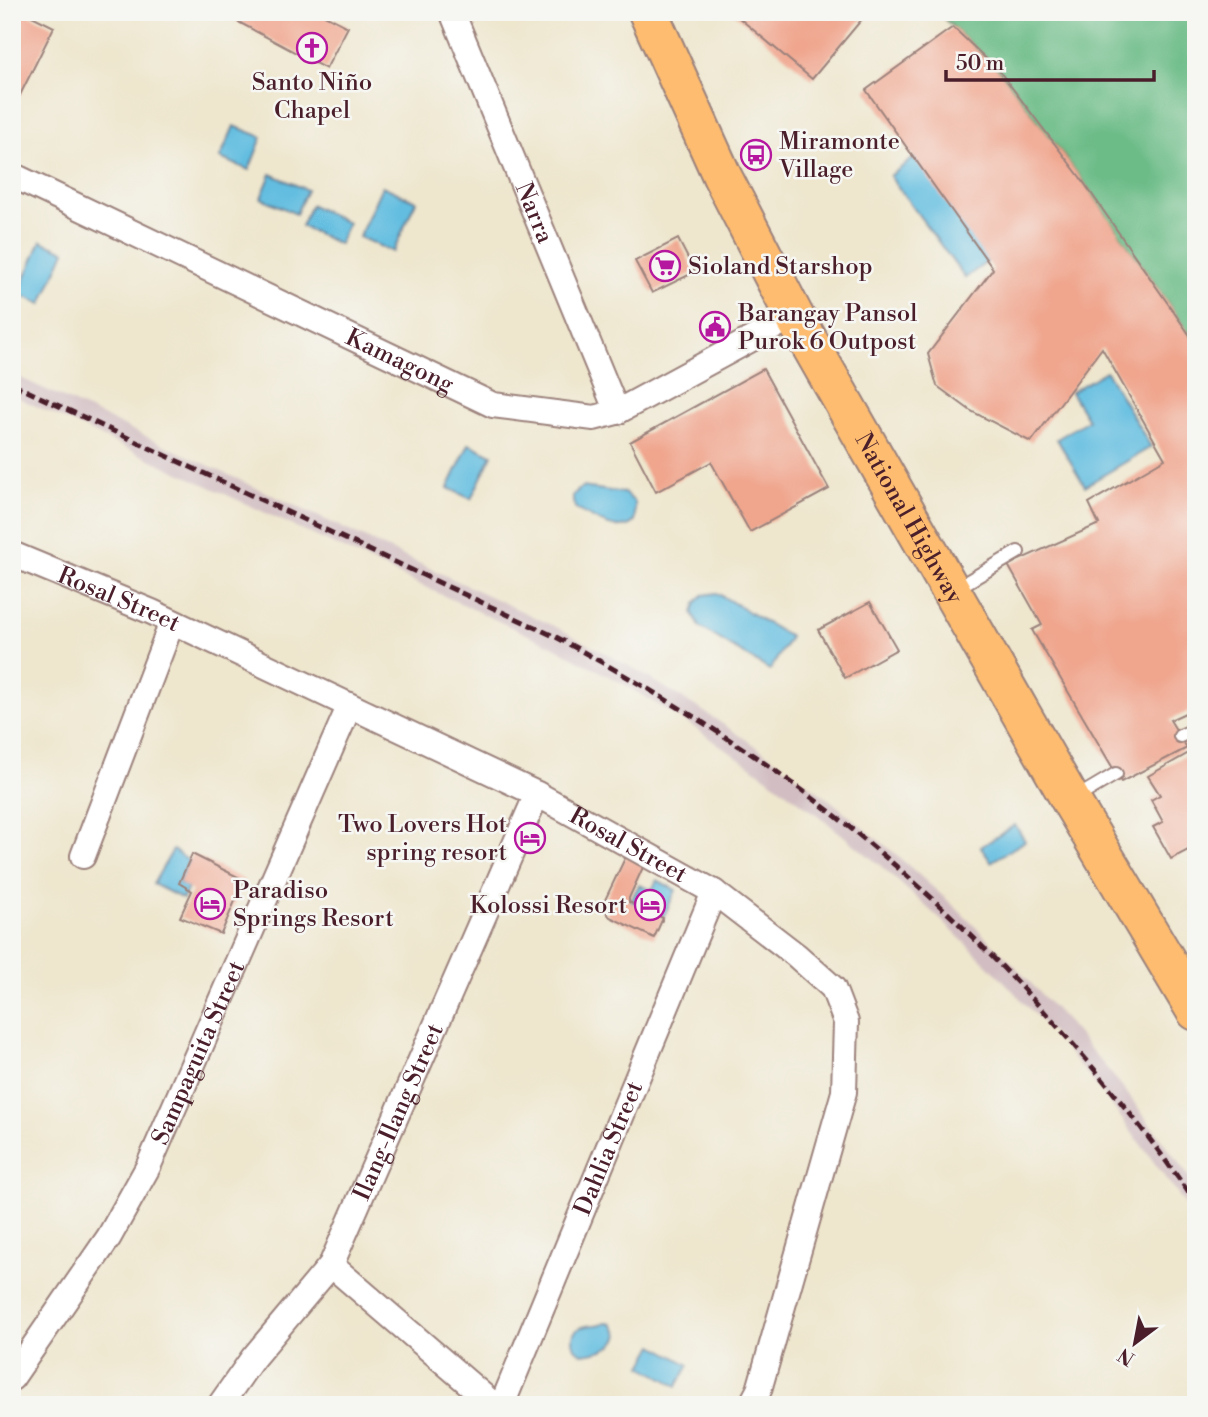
<svg xmlns="http://www.w3.org/2000/svg" width="1208" height="1417" font-family="'Libre Bodoni',serif">
<style>
.industrial{fill:#d2bec2}
.forest{fill:#6cbc87;stroke:#5b6e59;stroke-width:2}
.water{fill:#62bde0;stroke:#566e86;stroke-width:2}
.building{fill:#f0a58d}
.lines{fill:none;stroke-linecap:round;stroke-linejoin:round}
.lane-casing{stroke:#9c827c;stroke-width:16}
.street-casing{stroke:#9c827c;stroke-width:28}
.primary-casing{stroke:#9c827c;stroke-width:42}
.lane{stroke:#fff;stroke-width:12}
.street{stroke:#fff;stroke-width:24}
.primary{stroke:#fdbc6f;stroke-width:38}
.rail{stroke:#4a1f2b;stroke-width:5;stroke-dasharray:10 5;stroke-linecap:butt}
.labels{text-anchor:middle;stroke-width:5;stroke-linejoin:round;paint-order:stroke}
.poi-label{font-size:24px;fill:#4a1f2b;stroke:#f6f6f2;text-anchor:start}
.street-label{font-size:24px;fill:#4a1f2b;stroke:#f6f6f2}
</style>
<rect width="100%" height="100%" fill="#f6f6f2"/>
<filter id="ink" filterUnits="userSpaceOnUse"><feTurbulence type="fractalNoise" baseFrequency=".0143" numOctaves="2"/><feDisplacementMap in="SourceGraphic" scale="14" xChannelSelector="R" yChannelSelector="G"/><feConvolveMatrix kernelMatrix="1 2 1 2 8 2 1 2 1" color-interpolation-filters="sRGB"/></filter>
<filter id="wash" filterUnits="userSpaceOnUse"><feTurbulence type="fractalNoise" baseFrequency=".00686" numOctaves="4" result="noise"/><feDisplacementMap in="SourceGraphic" scale="28" xChannelSelector="R" yChannelSelector="G"/><feGaussianBlur stdDeviation="1.57" result="paint"/><feColorMatrix in="noise" values="0 0 0 0 0 0 0 0 0 0 0 0 0 0 0 0 0 1.4 0 .05"/><feComposite in="paint" operator="in"/></filter>
<g filter="url(#wash)">
<rect width="100%" height="100%" fill="#eee6cd"/>
<path class="industrial" d="M 12,374 L 560,629 L 631,667 L 700,709 L 766,753 L 831,801 L 893,852 L 954,906 L 1012,963 L 1068,1023 L 1121,1085 L 1196,1186 L 1196,1219 L 1105,1096 L 1054,1035 L 999,976 L 941,920 L 881,866 L 819,816 L 755,769 L 689,724 L 622,683 L 552,646 L 12,395 Z"/>
<path class="forest" d="M 937,12 L 1196,12 L 1196,344 L 1080,177 L 1000,72 Z"/>
<path class="water" d="M 958,125 L 1072,199 L 965,278 L 890,176 Z
M 234,126 L 262,137 L 249,170 L 220,158 Z
M 271,174 L 307,190 L 296,214 L 261,198 Z
M 382,186 L 416,201 L 393,252 L 359,237 Z
M 311,205 L 348,223 L 339,244 L 301,226 Z
M 41,241 L 65,251 L 42,304 L 18,294 Z
M 1106,371 L 1151,447 L 1085,486 L 1057,439 L 1088,420 L 1071,392 Z
M 469,444 L 492,455 L 471,499 L 448,488 Z
M 582,487 L 624,493 L 635,502 L 635,521 C 620,537 593,517 576,509 L 573,502 L 573,495 Z
M 717,593 L 790,637 L 770,670 L 700,627 L 693,613 L 696,603 L 703,595 Z
M 1015,825 L 1025,841 L 991,862 L 981,847 Z
M 173,850 L 189,861 L 179,883 L 188,888 L 183,899 L 153,884 Z
M 657,880 L 676,890 L 664,916 L 631,901 L 639,885 L 652,890 Z
M 607,1323 L 612,1324 L 619,1335 C 614,1350 597,1352 583,1354 C 577,1350 573,1348 573,1340 C 572,1322 595,1327 607,1323 Z
M 654,1345 L 689,1365 L 677,1386 L 642,1366 Z"/>
<g id="blocks">
<path class="building" d="M 12,12 L 24,12 L 54,27 L 12,111 Z
M 234,12 L 319,12 L 348,27 L 326,69 L 231,18 Z
M 732,12 L 868,12 L 812,79 Z
M 953,27 L 1000,72 L 1080,177 L 1196,344 L 1196,708 L 1170,720 L 1187,748 L 1121,782 L 1032,630 L 1042,625 L 1008,565 L 1099,524 L 1089,503 L 1165,459 L 1102,348 L 1031,442 L 971,411 L 937,386 L 928,354 L 993,269 L 866,90 Z
M 678,239 L 695,272 L 652,293 L 635,261 Z
M 763,369 L 829,489 L 750,532 L 711,462 L 656,492 L 630,442 Z
M 870,602 L 897,649 L 845,678 L 818,630 Z
M 1196,749 L 1196,864 L 1188,850 L 1171,859 L 1153,827 L 1163,822 L 1151,800 L 1160,795 L 1148,776 Z
M 192,854 L 244,880 L 221,934 L 180,917 L 192,891 L 179,883 Z
M 626,856 L 644,865 L 629,898 L 629,902 L 663,918 L 654,938 L 610,917 L 603,908 L 604,902 Z"/>
</g>
</g>
<g filter="url(#ink)">
<use href="#blocks" fill-opacity="0" stroke="#9c827c" stroke-width="2"/>
<g class="lines">
<g class="lane-casing">
<path id="lane" d="M 955,589 L 1018,552
M 1180,736 L 1196,729
M 1074,799 L 1116,774"/>
</g>
<g class="street-casing">
<g id="street">
<path id="s1" d="M 452,12 L 617,412"/>
<path id="s2" d="M 12,175 L 493,405 L 594,418 L 617,412 L 794,316"/>
<path id="s3" d="M 12,554 L 152,612 L 537,794 L 714,892 L 796,955 L 833,988 L 846,1022 L 844,1092 L 759,1390 L 751,1405"/>
<path d="M 83,856 L 172,622"/>
<path d="M 331,1265 L 494,1405"/>
<path id="s4" d="M 12,1378 L 109,1237 L 148,1167 L 349,707"/>
<path id="s5" d="M 220,1405 L 253,1358 L 331,1265 L 537,794"/>
<path id="s6" d="M 502,1405 L 714,892"/>
</g>
</g>
<g class="primary-casing">
<g id="primary">
<path id="s7" d="M 648,12 L 722,176 L 794,316 L 1071,801 L 1196,1011"/>
</g>
</g>
<use href="#lane" class="lane"/>
<use href="#street" class="street"/>
<use href="#primary" class="primary"/>
<path class="rail" d="M 12,384 L 556,637 C 626,675 694,715 760,760 C 931,879 1077,1032 1196,1203"/>
</g>
</g>
<defs>
<g id="church-ring" transform="scale(1.575)"><circle r="9.5" fill="#f6f6f2" stroke="#b5179e" stroke-width="1.5"/><path d="M-1.2-6h2.4v3.5h3.3v2.4h-3.3V6h-2.4V-.1h-3.3v-2.4h3.3Z" fill="#b5179e"/></g>
<g id="bus-ring" transform="scale(1.575)"><circle r="9.5" fill="#f6f6f2" stroke="#b5179e" stroke-width="1.5"/><path d="M-5-6H5V4H4V6H2V4H-2V6H-4V4H-5ZM-3.5-4V0h7V-4ZM-3.5 1.2v1.5H-2V1.2ZM2 1.2v1.5H3.5V1.2Z" fill="#b5179e"/></g>
<g id="supermarket-ring" transform="scale(1.575)"><circle r="9.5" fill="#f6f6f2" stroke="#b5179e" stroke-width="1.5"/><path d="M-6-5.5h2.5l.6 2H6L4.5 2H-2.5L-4.4-4H-6ZM-1.5 3.2a1.3 1.3 0 1 0 .1 0ZM3 3.2a1.3 1.3 0 1 0 .1 0Z" fill="#b5179e"/></g>
<g id="civic-ring" transform="scale(1.575)"><circle r="9.5" fill="#f6f6f2" stroke="#b5179e" stroke-width="1.5"/><path d="M-.6-6.5H3V-4.5H.6V-3L4-1V1h2V6H-6V1h2V-1L-.6-3ZM-1.2 2.5V6h2.4V2.5Z" fill="#b5179e"/></g>
<g id="hotel-ring" transform="scale(1.575)"><circle r="9.5" fill="#f6f6f2" stroke="#b5179e" stroke-width="1.5"/><path d="M-6-4.5h1.5V1H6V5H4.5V3h-9V5H-6ZM-4 0a1.8 1.8 0 1 1 3.6 0ZM.5 0V-2.5h3Q6-2.5 6 0Z" fill="#b5179e"/></g>
</defs>
<g fill-rule="evenodd">
<use href="#church-ring" x="312" y="48"/>
<use href="#bus-ring" x="756" y="155"/>
<use href="#supermarket-ring" x="665" y="266"/>
<use href="#civic-ring" x="715" y="327"/>
<use href="#hotel-ring" x="530" y="838"/>
<use href="#hotel-ring" x="210" y="904"/>
<use href="#hotel-ring" x="650" y="905"/>
</g>
<g class="labels">
<g class="poi-label">
<text x="312" y="90" text-anchor="middle">Santo Niño<tspan x="312" dy="28">Chapel</tspan></text>
<text x="779" y="149">Miramonte<tspan x="779" dy="28">Village</tspan></text>
<text x="688" y="274">Sioland Starshop</text>
<text x="738" y="321">Barangay Pansol<tspan x="738" dy="28">Purok 6 Outpost</tspan></text>
<text x="507" y="832" text-anchor="end">Two Lovers Hot<tspan x="507" dy="28">spring resort</tspan></text>
<text x="233" y="898">Paradiso<tspan x="233" dy="28">Springs Resort</tspan></text>
<text x="627" y="913" text-anchor="end">Kolossi Resort</text>
</g>
<g class="street-label">
<text dy="8" stroke="none"><textPath href="#s1" startOffset="217">Narra</textPath></text>
<text dy="8" stroke="none"><textPath href="#s2" startOffset="430">Kamagong</textPath></text>
<text dy="8" stroke="none"><textPath href="#s7" startOffset="570">National Highway</textPath></text>
<text dy="8" stroke="none"><textPath href="#s3" startOffset="116">Rosal Street</textPath></text>
<text dy="8" stroke="none"><textPath href="#s3" startOffset="682">Rosal Street</textPath></text>
<text dy="8" stroke="none"><textPath href="#s4" startOffset="376">Sampaguita Street</textPath></text>
<text dy="8" stroke="none"><textPath href="#s5" startOffset="346">Ilang-Ilang Street</textPath></text>
<text dy="8" stroke="none"><textPath href="#s6" startOffset="278">Dahlia Street</textPath></text>
</g>
</g>
<rect width="1208" height="1417" fill="none" stroke="#f6f6f2" stroke-width="42"/>
<g transform="translate(1135 1343) rotate(212)" stroke="#f6f6f2" stroke-width="5" paint-order="stroke">
<path d="M0-5L12 26L0 18L-12 26Z" fill="#4a1f2b"/>
<text y="-10" font-size="19" font-weight="bold" text-anchor="middle" fill="#4a1f2b">N</text>
</g>
<path d="M946 70v10h208v-10" fill="none" stroke="#4a1f2b" stroke-width="3.5"/>
<text x="956" y="70" font-size="21" fill="#4a1f2b" stroke="#f6f6f2" stroke-width="5" paint-order="stroke">50 m</text>
</svg>
